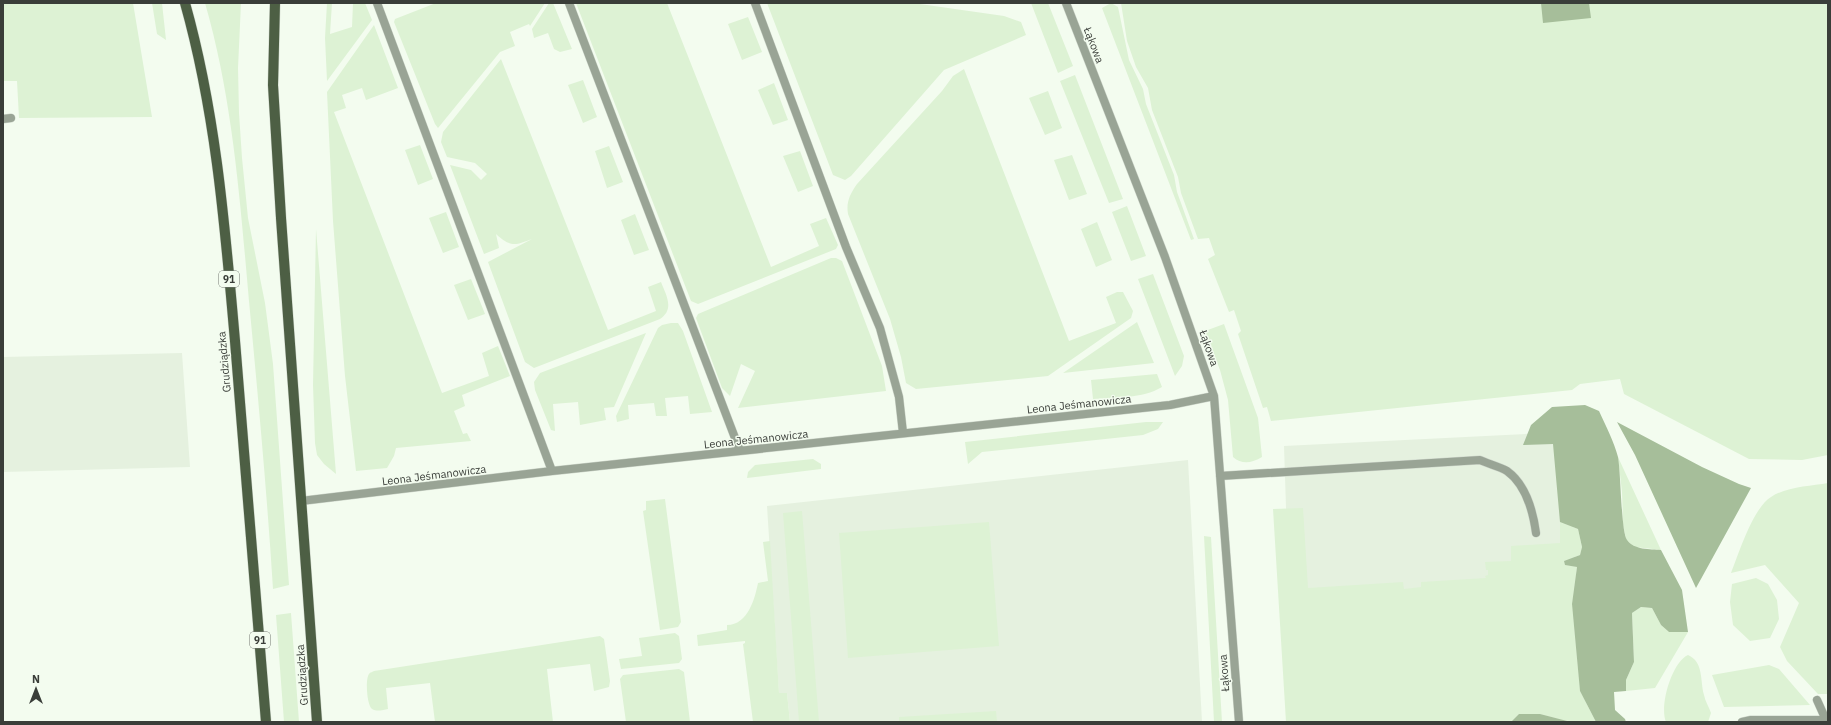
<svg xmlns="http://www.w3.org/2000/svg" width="1831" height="725" font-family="'IBM Plex Sans',sans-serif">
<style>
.built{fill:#e5f1df}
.green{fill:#ddf2d4}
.forest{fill:#a6be9a}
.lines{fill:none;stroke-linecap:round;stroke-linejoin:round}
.minor-casing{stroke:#ced6cb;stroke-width:9}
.primary-casing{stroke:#ced6cb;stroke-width:11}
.minor{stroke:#99a495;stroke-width:8}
.primary{stroke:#4d5f44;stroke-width:10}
.labels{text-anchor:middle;stroke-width:3;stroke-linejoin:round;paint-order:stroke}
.shield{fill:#f3fcef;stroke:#727770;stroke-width:1}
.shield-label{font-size:10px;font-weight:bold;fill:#3a3e39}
.street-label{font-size:11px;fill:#3a3e39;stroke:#f3fcef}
</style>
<rect width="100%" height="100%" fill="#f3fcef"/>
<path class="built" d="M 182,353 L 190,467 L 3,472 L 3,357 Z
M 1565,432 L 1588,722 L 1293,722 L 1284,446 Z
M 1188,460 L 1202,722 L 790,722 L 787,693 L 779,694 L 767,506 Z"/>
<path class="green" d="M 3,3 L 133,3 L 152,117 L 19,118 L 17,81 L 3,81 Z
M 152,3 L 162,3 L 166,40 L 157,34 Z
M 205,3 L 241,3 L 238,68 L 239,113 L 242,158 L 248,218 L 265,303 L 273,364 L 289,585 L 273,589 C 267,493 258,397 249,301 C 240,201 233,100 205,3 Z
M 327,3 L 332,3 L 330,34 L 352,27 L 353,3 L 365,3 L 372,20 L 327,81 L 325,38 Z
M 436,3 L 545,3 L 530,26 L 529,24 L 510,32 L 515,46 L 500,52 L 438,128 L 435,124 L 394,22 L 395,19 Z
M 549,3 L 553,3 L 572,49 L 560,52 L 554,49 L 548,33 L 534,38 L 532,29 Z
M 576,3 L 667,3 L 771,267 L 819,246 L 810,224 L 826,218 L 838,245 L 836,249 L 698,304 L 691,301 Z
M 767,3 L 913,3 L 1004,16 L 1021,22 L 1026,35 L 944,70 L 851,176 L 845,180 L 833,175 Z
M 1031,3 L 1048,3 L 1073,66 L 1058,73 Z
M 1111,3 L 1118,7 L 1129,60 L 1143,89 L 1146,104 L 1174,175 L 1177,192 L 1194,239 L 1191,240 L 1102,8 Z
M 1121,3 L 1828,3 L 1828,455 L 1802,460 L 1749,459 L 1624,394 L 1620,379 L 1580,384 L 1572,390 L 1271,421 L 1267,407 L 1263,408 L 1238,334 L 1241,331 L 1234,310 L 1229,312 L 1208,259 L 1215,255 L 1209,238 L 1198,239 L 1181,193 L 1178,177 L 1152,110 L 1148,88 L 1136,67 L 1127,41 Z
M 748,17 L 762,52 L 742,60 L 728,24 Z
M 374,25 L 398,88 L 366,100 L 362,88 L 342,95 L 346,108 L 334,112 L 442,393 L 489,376 L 482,353 L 498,346 L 510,376 L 462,395 L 465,406 L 454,411 L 463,434 L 467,433 L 471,441 L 396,448 L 394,456 L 387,468 L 356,471 L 345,376 L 333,221 L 327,92 Z
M 501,59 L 608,330 L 656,311 L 648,287 L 661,282 C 666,295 675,309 660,319 L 534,368 L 525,362 L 488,262 L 532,239 C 516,245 511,248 496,234 L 499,248 L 484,254 L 450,165 L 471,170 L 481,180 L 487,174 L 475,163 L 447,157 L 441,142 L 443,132 Z
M 964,69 L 1069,341 L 1116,323 L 1106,297 L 1117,292 L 1123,292 L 1133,311 L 1131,318 L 1048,376 L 916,389 L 906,383 L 901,357 L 890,319 L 848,214 C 846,202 850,194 857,184 L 942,91 L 953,76 Z
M 1075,75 L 1123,199 L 1109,203 L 1060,81 Z
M 583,80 L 597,117 L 583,123 L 568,85 Z
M 774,83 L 788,120 L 773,125 L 758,90 Z
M 1048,91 L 1062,128 L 1045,135 L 1029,98 Z
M 420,145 L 433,179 L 418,185 L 405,150 Z
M 609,146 L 623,182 L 607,188 L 595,151 Z
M 800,151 L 813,186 L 798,192 L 783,156 Z
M 1072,155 L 1087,194 L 1069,200 L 1054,160 Z
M 1127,206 L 1146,256 L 1131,261 L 1112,212 Z
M 446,212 L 459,247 L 443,253 L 429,218 Z
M 635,214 L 649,250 L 634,255 L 621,220 Z
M 1097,222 L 1112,260 L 1096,267 L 1081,229 Z
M 316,229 L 336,474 L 324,464 L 317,455 L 315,443 L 313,385 Z
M 831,258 L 836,258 L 842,261 L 882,366 L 886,391 L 738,408 L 755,371 L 741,364 L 730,396 L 722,388 L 696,318 L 698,314 Z
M 1153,274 L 1184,356 L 1182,366 L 1175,376 L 1138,279 Z
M 471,279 L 485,314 L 468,320 L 454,285 Z
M 1137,322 L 1154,363 L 1063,373 Z
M 671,323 L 678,323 L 683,331 L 712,412 L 690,414 L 688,396 L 665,398 L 667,416 L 656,416 L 654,403 L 628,405 L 629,419 L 617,422 L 616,416 L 658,328 L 662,325 Z
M 1224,324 L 1258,418 L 1262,457 C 1252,463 1242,465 1233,457 L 1228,400 L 1220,370 L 1205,331 Z
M 646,333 L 614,407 L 604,408 L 606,420 L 580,425 L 578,402 L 553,404 L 555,431 L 551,430 L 535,390 L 534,382 L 540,373 Z
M 1157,374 L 1162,387 C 1142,399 1115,397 1093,399 L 1091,380 Z
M 1146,422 L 1163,422 L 1158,429 L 1143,435 L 982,452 L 968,464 L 965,442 Z
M 1618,457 L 1661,550 L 1635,547 L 1626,540 L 1623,524 L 1622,492 Z
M 813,459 L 821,464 L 821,469 L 747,478 L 748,472 L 755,465 Z
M 1828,483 L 1828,694 L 1818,694 L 1787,661 L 1780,647 L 1799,603 L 1765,565 L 1731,573 C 1739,553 1753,508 1771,497 C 1786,487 1810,486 1828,483 Z
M 665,499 L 681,622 L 678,627 L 660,630 L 643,511 L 646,510 L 646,501 Z
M 1303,508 L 1308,588 L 1403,582 L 1404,589 L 1421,587 L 1421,582 L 1486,578 L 1485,576 L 1488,575 L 1488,570 L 1486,570 L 1485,562 L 1511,561 L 1511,546 L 1560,543 L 1560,522 L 1578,529 L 1582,547 L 1580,555 L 1564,561 L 1565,565 L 1577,567 L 1572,604 L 1580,691 L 1596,722 L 1571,722 L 1540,714 L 1519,714 L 1511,722 L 1286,722 L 1273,509 Z
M 802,511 L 819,722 L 799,722 L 783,513 Z
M 989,522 L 999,646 L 848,658 L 839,533 Z
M 1204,536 L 1211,537 L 1222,722 L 1214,722 Z
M 770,541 L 779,693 L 787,693 L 790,722 L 753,722 L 743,644 L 745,643 L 745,641 L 698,646 L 697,635 L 727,630 L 727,625 C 748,625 755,598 758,583 L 768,581 L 763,542 Z
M 1756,578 L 1768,584 L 1777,600 L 1779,619 L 1770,638 L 1750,641 L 1733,625 L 1730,602 L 1732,584 Z
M 1641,607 L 1652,608 L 1661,625 L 1669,632 L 1688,632 L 1655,688 L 1626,691 L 1626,680 L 1634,662 L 1632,613 Z
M 291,613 L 299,722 L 284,722 L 276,615 Z
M 675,633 L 679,636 L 682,659 L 679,663 L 621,669 L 619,659 L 642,656 L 639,638 Z
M 600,636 L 604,639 L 610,681 L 609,687 L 594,691 L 590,664 L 547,669 L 553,722 L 435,722 L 430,683 L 386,688 L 388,709 C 383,710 377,712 372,709 C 367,706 365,679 369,674 C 370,672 373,672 374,671 Z
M 1688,655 C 1704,662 1700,681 1704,695 C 1705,701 1709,707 1711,713 L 1708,722 L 1666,722 C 1659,706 1672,662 1688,655 Z
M 1769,665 L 1779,669 L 1810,705 L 1724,707 L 1712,675 Z
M 679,669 L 684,672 L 690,722 L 626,722 L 620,679 L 623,675 Z
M 996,711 L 997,722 L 899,722 L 899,717 Z"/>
<path class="forest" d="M 1541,3 L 1589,3 L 1591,18 L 1543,23 Z
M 1585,405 L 1599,411 C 1606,426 1614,442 1618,457 C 1621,473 1621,532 1627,540 C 1634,550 1650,549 1661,550 L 1682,590 L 1688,632 L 1669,632 L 1661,625 L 1652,608 L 1641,607 L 1632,613 L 1634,662 L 1626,680 L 1626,691 L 1614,692 L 1615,710 L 1625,719 L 1626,722 L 1596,722 L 1580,691 L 1572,604 L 1577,567 L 1565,565 L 1564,561 L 1580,555 L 1582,547 L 1578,529 L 1560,522 L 1553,444 L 1523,445 L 1531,425 L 1552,407 Z
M 1617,422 L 1702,467 L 1739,484 L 1751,488 L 1696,588 L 1635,455 Z
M 1519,714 L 1540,714 L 1571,722 L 1511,722 Z"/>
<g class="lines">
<g class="minor-casing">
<path id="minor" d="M 377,3 L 552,471
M 569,3 L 740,451
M 755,3 L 846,247 L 880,328 L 899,397 L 903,433
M 1066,3 L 1165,257 L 1214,396 L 1239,722
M 3,119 L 11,118
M 1220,476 L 1480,460 C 1488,464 1499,466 1507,471 C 1525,484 1533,511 1536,533
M 301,501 L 552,471 L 1170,405 L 1214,396
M 1742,722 L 1751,720 L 1826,720 L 1817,700"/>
</g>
<g class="primary-casing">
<path id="primary" d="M 185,3 C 216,113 225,227 235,341 C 246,468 256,595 266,722
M 275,3 L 273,85 L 281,218 L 317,722"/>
</g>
<use href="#minor" class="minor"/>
<use href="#primary" class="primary"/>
</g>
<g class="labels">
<g class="shield">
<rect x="219" y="271" width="20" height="16" rx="3"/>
<rect x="250" y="632" width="20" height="16" rx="3"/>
</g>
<g class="shield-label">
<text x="229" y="283">91</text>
<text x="260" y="644">91</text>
</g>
<g class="street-label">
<text transform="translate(1094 45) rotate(69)" y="4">Łąkowa</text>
<text transform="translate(1209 348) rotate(71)" y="4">Łąkowa</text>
<text transform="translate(224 362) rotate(-95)" y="4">Grudziądzka</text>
<text transform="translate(1079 404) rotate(-6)" y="4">Leona Jeśmanowicza</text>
<text transform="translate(756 439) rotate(-6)" y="4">Leona Jeśmanowicza</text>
<text transform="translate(434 475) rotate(-7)" y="4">Leona Jeśmanowicza</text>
<text transform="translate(1224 673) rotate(-94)" y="4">Łąkowa</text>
<text transform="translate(302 675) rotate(-94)" y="4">Grudziądzka</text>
</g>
</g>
<rect width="1831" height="725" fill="none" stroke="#3a3e39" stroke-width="8"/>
<g transform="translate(36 689)" stroke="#f3fcef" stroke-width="3" paint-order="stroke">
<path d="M0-3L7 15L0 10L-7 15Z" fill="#3a3e39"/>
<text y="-6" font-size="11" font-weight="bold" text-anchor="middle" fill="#3a3e39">N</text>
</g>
</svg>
